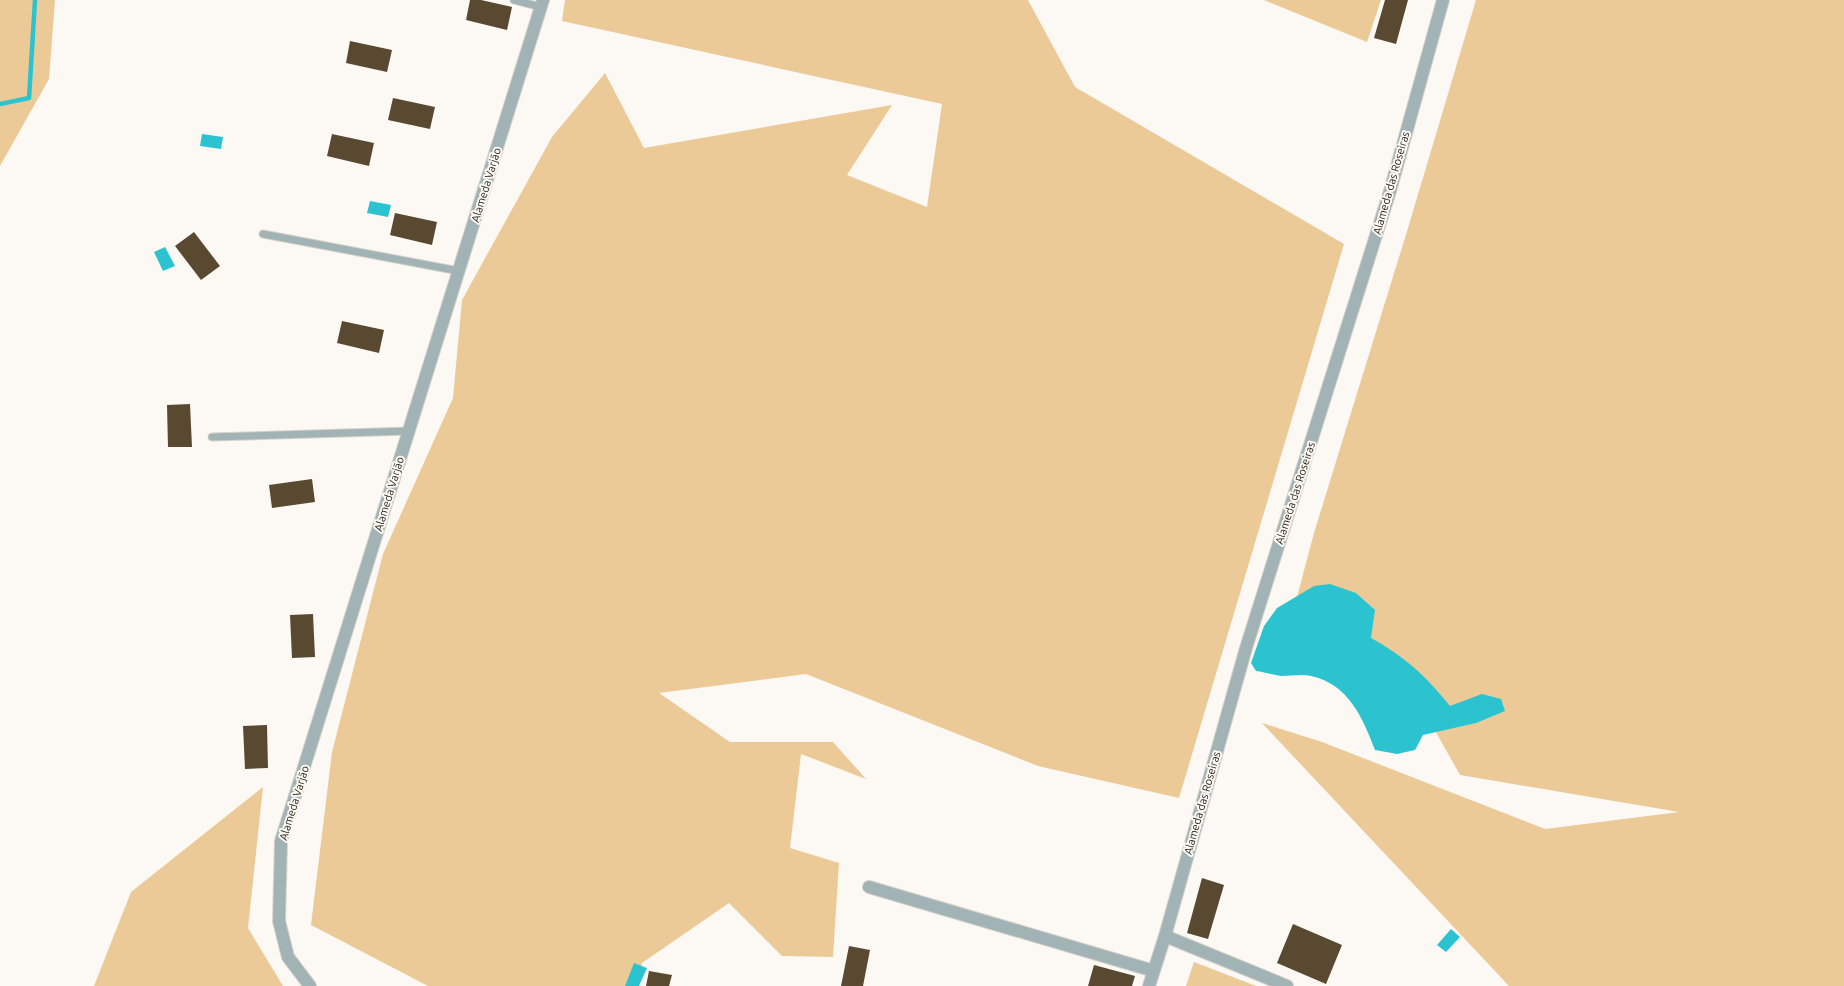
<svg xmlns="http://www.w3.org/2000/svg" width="1844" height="986" font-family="Ubuntu,sans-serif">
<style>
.green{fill:#ecca97}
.water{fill:#2cc3d0}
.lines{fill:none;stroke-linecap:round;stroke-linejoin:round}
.stream{stroke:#2cc3d0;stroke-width:4.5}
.building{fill:#5a4931}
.lane-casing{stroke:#d6d1cb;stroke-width:9}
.street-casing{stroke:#d6d1cb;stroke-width:14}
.lane{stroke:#a2b3b5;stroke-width:7}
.street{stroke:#a2b3b5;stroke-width:12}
.labels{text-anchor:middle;stroke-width:4;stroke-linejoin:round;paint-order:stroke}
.street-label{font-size:11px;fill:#292217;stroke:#fcf8f3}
</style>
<rect width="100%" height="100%" fill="#fcf8f3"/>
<path class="green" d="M 0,0 L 55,0 L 49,79 L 0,166 Z
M 565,0 L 1028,0 L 1075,87 L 1344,244 L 1179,798 L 1038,766 L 806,674 L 659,693 L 730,742 L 833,742 L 866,779 L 801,754 L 790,848 L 839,863 L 833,957 L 782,956 L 729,903 L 642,963 L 638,986 L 428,986 L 311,925 L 332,752 L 383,554 L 453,398 L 462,300 L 552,137 L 605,73 L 644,148 L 892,105 L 847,175 L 927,207 L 942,104 L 562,21 Z
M 1264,0 L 1381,0 L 1367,42 Z
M 1476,0 L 1844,0 L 1844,986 L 1509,986 L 1262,723 L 1322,742 L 1545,829 L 1679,812 L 1460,775 L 1410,686 L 1293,612 L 1314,533 L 1408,228 Z
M 263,787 L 248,928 L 283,986 L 94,986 L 131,892 Z
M 1194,962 L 1256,986 L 1186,986 Z"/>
<path class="water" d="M 202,134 L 223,137 L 221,149 L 200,146 Z
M 370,201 L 391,205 L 388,217 L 367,213 Z
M 165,247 L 175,266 L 163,271 L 154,252 Z
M 1330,584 L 1356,593 L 1375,610 L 1371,638 C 1405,657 1425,675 1450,706 L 1482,694 L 1501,699 L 1505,711 L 1476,723 L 1423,735 L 1415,750 L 1397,754 L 1375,750 C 1363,719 1349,684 1311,676 C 1302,674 1291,676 1281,676 C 1273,675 1264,672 1256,671 L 1251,663 L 1264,626 L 1277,608 L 1314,586 Z
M 1451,929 L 1460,937 L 1446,952 L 1437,945 Z
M 634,963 L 647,968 L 639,986 L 625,986 Z"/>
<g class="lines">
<path class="stream" d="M 0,104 L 29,98 L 35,0"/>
</g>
<path class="building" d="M 470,0 L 481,0 L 512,7 L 507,30 L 466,20 Z
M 1385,0 L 1408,0 L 1396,44 L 1374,38 Z
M 350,41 L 392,50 L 387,72 L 346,63 Z
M 393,98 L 435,107 L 430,129 L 388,120 Z
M 332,134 L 374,143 L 369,166 L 327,156 Z
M 395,213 L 437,222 L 432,245 L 390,235 Z
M 194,232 L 220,266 L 201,280 L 175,246 Z
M 342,321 L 384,330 L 379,353 L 337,343 Z
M 190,404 L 192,447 L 168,447 L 167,405 Z
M 312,479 L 315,502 L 272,508 L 269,485 Z
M 313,614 L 315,657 L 292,658 L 290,615 Z
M 267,725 L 268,768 L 245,769 L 243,726 Z
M 1202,878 L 1224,885 L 1208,939 L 1187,933 Z
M 1293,924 L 1342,945 L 1326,984 L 1277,963 Z
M 849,946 L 870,950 L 863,986 L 841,986 Z
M 1094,965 L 1135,976 L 1132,986 L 1088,986 Z
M 649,971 L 672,975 L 669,986 L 646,986 Z"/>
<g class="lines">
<g class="lane-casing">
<path id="lane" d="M 514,0 L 541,7
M 263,234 L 459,271
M 212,437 L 409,431"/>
</g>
<g class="street-casing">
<path id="street" d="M 869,887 L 1154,971
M 1165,936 L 1287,986
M 310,986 L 288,957 L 279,921 L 281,841 L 543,0
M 1149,986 L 1165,936 L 1246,648 L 1390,191 L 1443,0"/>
</g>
<use href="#lane" class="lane"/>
<use href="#street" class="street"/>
</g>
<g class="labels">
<g class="street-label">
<text transform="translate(1391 183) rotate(-74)" y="4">Alameda das Roseiras</text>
<text transform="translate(486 185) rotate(-73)" y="4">Alameda Varjão</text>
<text transform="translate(1295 493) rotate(-72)" y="4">Alameda das Roseiras</text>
<text transform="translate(389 494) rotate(-73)" y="4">Alameda Varjão</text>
<text transform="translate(294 803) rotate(-73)" y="4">Alameda Varjão</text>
<text transform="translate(1202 803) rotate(-74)" y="4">Alameda das Roseiras</text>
</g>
</g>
</svg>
